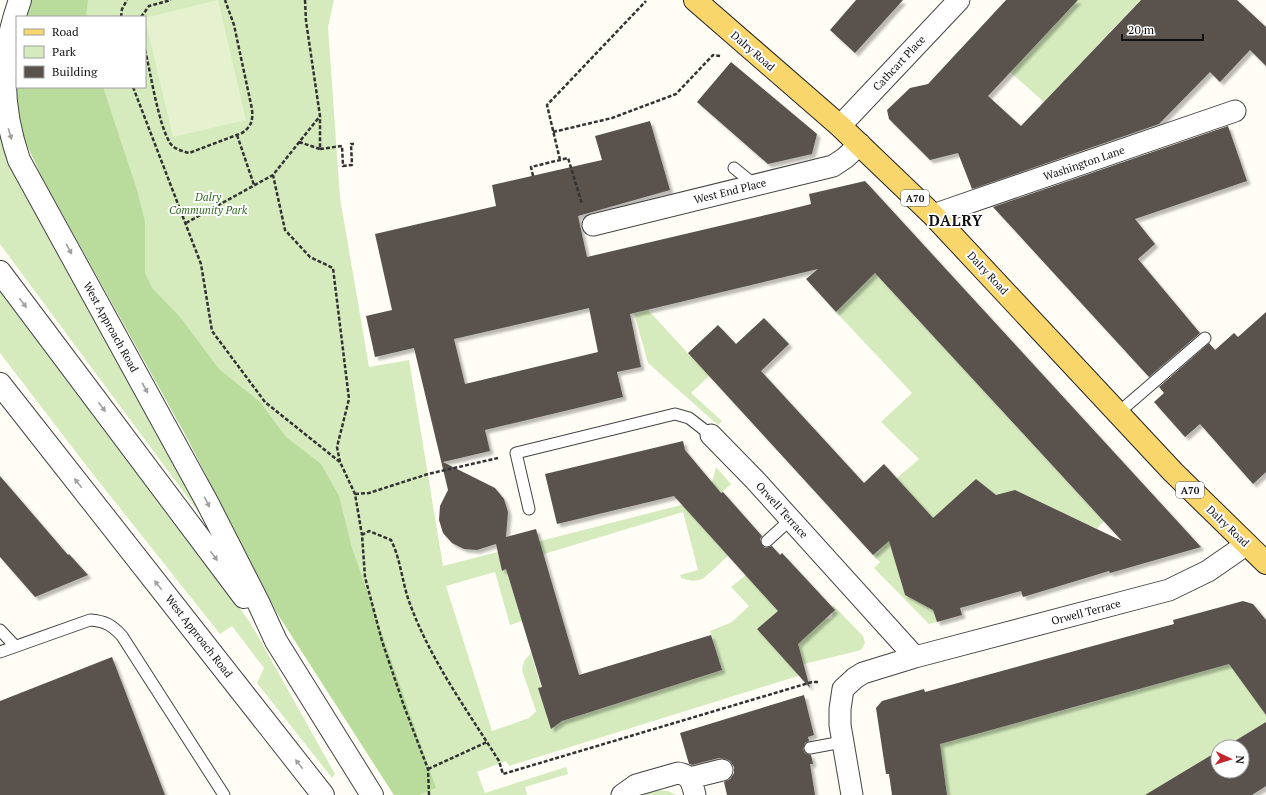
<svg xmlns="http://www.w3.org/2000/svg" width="1266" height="795" font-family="'PT Serif',serif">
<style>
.green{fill:#d5ebbd}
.forest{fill:#b9dc9c}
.pitch{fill:#e6f2cf}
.building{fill:#5a524d;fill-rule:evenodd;filter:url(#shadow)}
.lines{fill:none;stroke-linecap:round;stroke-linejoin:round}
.service-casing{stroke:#444;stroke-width:13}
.minor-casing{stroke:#444;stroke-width:23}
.tertiary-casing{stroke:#444;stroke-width:24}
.primary-casing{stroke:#222;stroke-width:24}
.path{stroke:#333;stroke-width:2.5;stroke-dasharray:4 2;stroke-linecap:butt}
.service{stroke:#fff;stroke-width:11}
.minor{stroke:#fff;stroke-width:21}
.tertiary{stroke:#fff;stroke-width:22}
.primary{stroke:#f9d66b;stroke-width:22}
.oneway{fill:#a0a0a0}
.labels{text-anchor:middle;stroke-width:4;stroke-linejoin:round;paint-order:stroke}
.shield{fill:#fff;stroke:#585858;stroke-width:1}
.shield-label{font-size:10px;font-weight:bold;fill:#111}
.street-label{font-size:11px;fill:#111;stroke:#fff}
.park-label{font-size:11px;font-style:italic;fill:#2f6b1f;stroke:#fff}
.district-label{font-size:15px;font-weight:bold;letter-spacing:1px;fill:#111;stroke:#fff}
</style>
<defs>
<filter id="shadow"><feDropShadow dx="3.5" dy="3.5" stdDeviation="1" flood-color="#0004"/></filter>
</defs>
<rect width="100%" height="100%" fill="#fffdf5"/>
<path class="green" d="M 32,0 L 334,0 L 328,27 L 340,198 L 369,367 L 409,360 L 443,566 L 693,502 L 712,483 L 716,467 L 731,484 L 694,518 L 728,556 L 704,578 C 696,582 690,581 681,578 L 680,575 L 698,570 L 683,512 L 534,557 L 531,548 L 502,571 L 506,569 L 522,621 L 510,625 L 495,572 L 446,586 L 492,731 L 529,718 L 536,711 L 522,670 L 524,661 L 531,653 L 549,714 L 547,719 L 557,725 L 562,721 L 722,670 L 710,631 L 732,622 L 749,606 L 731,587 L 746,575 L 779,610 L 757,630 L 832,618 L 833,605 L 863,636 L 865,643 L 861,650 L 796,666 L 798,676 L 509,766 L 506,761 L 477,772 L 485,793 L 566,767 L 568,774 L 525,787 L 527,795 L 394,795 L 277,613 L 185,434 L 40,175 L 17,87 L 145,87 L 145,17 L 24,17 Z
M 1078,0 L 1140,0 L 1044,102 L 1010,72 Z
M 0,137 L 10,163 L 214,533 L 0,244 Z
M 875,273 L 1092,509 L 1111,508 L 1115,512 L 1099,526 L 1098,529 L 1089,525 L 1053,536 L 996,495 L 976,479 L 927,524 L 900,579 L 905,595 L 922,604 L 931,602 L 937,622 L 929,624 L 874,568 L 880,562 L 873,555 L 896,534 L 907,490 L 897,478 L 919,459 L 881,422 L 912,393 L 836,312 Z
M 0,285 L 156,491 L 251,624 L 335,774 L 332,778 L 257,683 L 264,668 L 232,626 L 220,634 L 92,473 L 0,353 Z
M 631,290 L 636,313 L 648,310 L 709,376 L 691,393 L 722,421 L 718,425 L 648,363 L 634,313 L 609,319 Z
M 1226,659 L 1266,715 L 1266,724 L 1225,747 L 1218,747 L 1218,751 L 1146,795 L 947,795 L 940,746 L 937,743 L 1087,704 Z
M 654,790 L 668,791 L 676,795 L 643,795 Z"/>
<path class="forest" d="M 32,0 L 88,0 L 86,17 L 24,17 Z
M 17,48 L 17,87 L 103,87 L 137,190 L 145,222 L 145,273 L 152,288 L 180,317 L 219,369 L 260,402 L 286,437 L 321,464 L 339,496 L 352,548 L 436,788 L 419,795 L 394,795 L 277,613 L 185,434 L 41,175 L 20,131 L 13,70 Z"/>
<path class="pitch" d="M 218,0 L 246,120 L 173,137 L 145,18 Z"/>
<path class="building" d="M 856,0 L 903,0 L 855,53 L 830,30 Z
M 1006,0 L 1078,0 L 988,96 L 1021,126 L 1141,0 L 1237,0 L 1266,27 L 1266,66 L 1250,50 L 1220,82 L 1210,72 L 1159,124 L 972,189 L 958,153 L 930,160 L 889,119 L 887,110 L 910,88 L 928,84 Z
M 731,62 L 817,134 L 812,154 L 768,164 L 697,102 Z
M 650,121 L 670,190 L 578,216 L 587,257 L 783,211 L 811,204 L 809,194 L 865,181 L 1201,547 L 1110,573 L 1109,571 L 1023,597 L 1021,591 L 960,608 L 962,615 L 937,622 L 933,610 L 905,595 L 889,541 L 873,555 L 688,353 L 718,325 L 736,344 L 764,318 L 789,344 L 761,371 L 864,483 L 884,464 L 933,518 L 976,479 L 996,495 L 1015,490 L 1122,541 L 875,273 L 836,312 L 806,279 L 818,269 L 630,314 L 641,367 L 617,372 L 623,397 L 485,430 L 490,451 L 443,462 L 495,488 L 504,499 L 508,512 L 506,537 L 536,529 L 579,675 L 711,635 L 722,670 L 562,721 L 551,729 L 538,688 L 542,687 L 506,569 L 502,571 L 496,544 L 477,550 L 464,549 L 452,543 L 443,533 L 439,520 L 440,506 L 448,490 L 414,348 L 375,357 L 366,316 L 392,310 L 375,234 L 496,206 L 492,185 L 602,160 L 595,136 ZM 589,308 L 598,352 L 465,384 L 454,339 Z
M 1228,126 L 1247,181 L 1135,219 L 1155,244 L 1138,259 L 1200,333 L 1149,377 L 993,207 Z
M 1266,312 L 1266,472 L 1253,484 L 1200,424 L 1185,437 L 1154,402 L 1164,393 L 1159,387 L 1209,343 L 1215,350 L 1234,333 L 1238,337 Z
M 683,441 L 685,450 L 721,493 L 723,492 L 762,536 L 760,539 L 762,545 L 765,548 L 772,546 L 780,555 L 782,553 L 835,610 L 798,644 L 810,688 L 757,629 L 778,611 L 674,496 L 557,524 L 545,474 Z
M 0,476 L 68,555 L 69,554 L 88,575 L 35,597 L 0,557 Z
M 1243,601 L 1253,604 L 1266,620 L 1266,715 L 1229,664 L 940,744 L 947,795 L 892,795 L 889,774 L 886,774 L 876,708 L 882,701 L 924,689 L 925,692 L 1122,638 L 1174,624 L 1173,620 Z
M 112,657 L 165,795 L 0,795 L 0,701 Z
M 804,695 L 814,735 L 808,737 L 809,741 L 805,743 L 803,749 L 805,753 L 811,755 L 813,764 L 810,764 L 815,795 L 727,795 L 724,782 L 730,779 L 734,773 L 734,767 L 730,761 L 726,759 L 719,758 L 692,765 L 689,764 L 680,733 Z
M 1266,722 L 1266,786 L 1252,795 L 1145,795 L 1218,751 L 1218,771 L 1242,771 L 1242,747 L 1225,747 Z"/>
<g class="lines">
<g class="service-casing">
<path id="service" d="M 734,168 L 755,185
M 1118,413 L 1205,338
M 529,509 L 516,453 L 675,414 L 689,418 L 711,435
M 767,541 L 790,520
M 0,630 L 15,646
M 0,652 L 90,620 C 105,621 112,625 122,636 L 224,795
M 810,748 L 842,742"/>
</g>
<g class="minor-casing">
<path id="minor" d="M 840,126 L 959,0
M 933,215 L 1235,111
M 593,225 L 833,166 L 845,158 L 860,144
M 711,435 L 755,480 L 915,657
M 690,778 L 722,770
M 622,795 L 636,785 L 678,773 C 691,775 692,783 695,795
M 852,795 L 840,725 L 840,709 L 843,689 L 855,678 L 863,673 L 915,657 L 1169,590 L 1208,571 L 1247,544"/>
</g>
<g class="tertiary-casing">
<path id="tertiary" d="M 20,0 C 0,56 0,104 19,160 L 207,502 L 259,604 L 276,641 L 372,795
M 0,272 L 244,597
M 0,384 L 323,795"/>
</g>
<g class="primary-casing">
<path id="primary" d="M 695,0 L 840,126 L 933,215 L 1173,472 L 1266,563"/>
</g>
<path class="path" d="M 305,0 L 306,21 L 320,116 L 273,175 L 285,230 L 310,257 L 333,268 L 349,399 L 337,447 L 340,462
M 121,17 L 122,9 L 127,0
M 141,17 L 149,6 L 171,0
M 145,50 C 151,74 158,123 170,143 C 174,149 182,151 189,153 L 242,133 C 252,126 253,120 252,109 L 234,25 L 225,0
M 133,87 L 201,264 L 212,331 L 265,402 L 340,462 L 355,494 L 362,535
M 553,132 L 612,118 L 676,94 L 713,55 L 720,56
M 237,135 L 254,185
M 299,142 L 320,149 L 320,116
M 320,149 L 342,146 L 343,166 L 352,165 L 351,144 L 354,144
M 560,160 L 547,105 L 646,1
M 533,176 L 531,167 L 568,158 L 582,204
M 186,223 L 273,175
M 355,494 L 369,493 L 428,474 L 498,458
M 428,769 L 487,742
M 429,795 L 428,769 L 404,706 L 382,641 L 365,577 L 362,535 L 369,531 L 391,540 C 401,560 402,583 410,604 C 431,661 467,710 499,761 L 503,774 L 812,682 L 820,682"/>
<use href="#service" class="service"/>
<use href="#minor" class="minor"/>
<use href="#tertiary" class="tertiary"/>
<use href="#primary" class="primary"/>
</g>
<defs><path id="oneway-solid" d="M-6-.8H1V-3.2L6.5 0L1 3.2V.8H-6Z"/></defs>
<g class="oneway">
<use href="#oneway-solid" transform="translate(10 134) rotate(73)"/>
<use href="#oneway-solid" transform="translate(69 249) rotate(61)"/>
<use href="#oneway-solid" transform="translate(23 303) rotate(53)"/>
<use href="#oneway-solid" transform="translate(145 388) rotate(61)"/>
<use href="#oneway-solid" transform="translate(102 407) rotate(53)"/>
<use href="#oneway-solid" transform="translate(78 483) rotate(-128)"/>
<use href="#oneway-solid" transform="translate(207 502) rotate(62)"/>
<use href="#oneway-solid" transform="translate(214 556) rotate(53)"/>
<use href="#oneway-solid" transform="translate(158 585) rotate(-128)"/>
<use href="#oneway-solid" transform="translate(299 764) rotate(-128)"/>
</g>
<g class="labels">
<g class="shield">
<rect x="901" y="190" width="28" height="16" rx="3"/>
<rect x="1176" y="482" width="28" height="16" rx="3"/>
</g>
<g class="shield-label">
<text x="915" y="202">A70</text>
<text x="1190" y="494">A70</text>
</g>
<g class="street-label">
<text transform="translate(753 51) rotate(41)" y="4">Dalry Road</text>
<text transform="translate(899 63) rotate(-47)" y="4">Cathcart Place</text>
<text transform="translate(1084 163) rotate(-19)" y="4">Washington Lane</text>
<text transform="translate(730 191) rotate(-14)" y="4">West End Place</text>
<text transform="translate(988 273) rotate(47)" y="4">Dalry Road</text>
<text transform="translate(111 327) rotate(61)" y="4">West Approach Road</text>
<text transform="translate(782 510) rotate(48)" y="4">Orwell Terrace</text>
<text transform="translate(1228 526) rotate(44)" y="4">Dalry Road</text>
<text transform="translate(1086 612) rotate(-15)" y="4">Orwell Terrace</text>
<text transform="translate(199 636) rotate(52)" y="4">West Approach Road</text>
</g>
<g class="park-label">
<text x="208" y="201">Dalry<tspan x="208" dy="13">Community Park</tspan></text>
</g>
<g class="district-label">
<text x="956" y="226">DALRY</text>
</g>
</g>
<rect x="16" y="16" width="130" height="72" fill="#ffffff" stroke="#a0a0a0"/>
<rect x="24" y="29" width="20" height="6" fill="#f9d66b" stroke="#a0a0a0"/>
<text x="52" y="36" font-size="12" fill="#111111">Road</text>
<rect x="24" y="46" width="20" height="12" fill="#d5ebbd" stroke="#a0a0a0"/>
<text x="52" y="56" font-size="12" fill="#111111">Park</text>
<rect x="24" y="66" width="20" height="12" fill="#5a524d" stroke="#a0a0a0"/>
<text x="52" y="76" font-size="12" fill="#111111">Building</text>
<g transform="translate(1230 759) rotate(94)"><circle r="19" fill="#ffffff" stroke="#a0a0a0"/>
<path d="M0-3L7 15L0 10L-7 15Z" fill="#c4262e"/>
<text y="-6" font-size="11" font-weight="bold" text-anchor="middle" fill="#111111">N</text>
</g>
<path d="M1122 34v6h81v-6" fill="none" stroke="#111111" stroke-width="2"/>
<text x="1128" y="34" font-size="12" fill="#111111" stroke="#ffffff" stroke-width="3" paint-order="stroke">20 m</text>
</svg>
